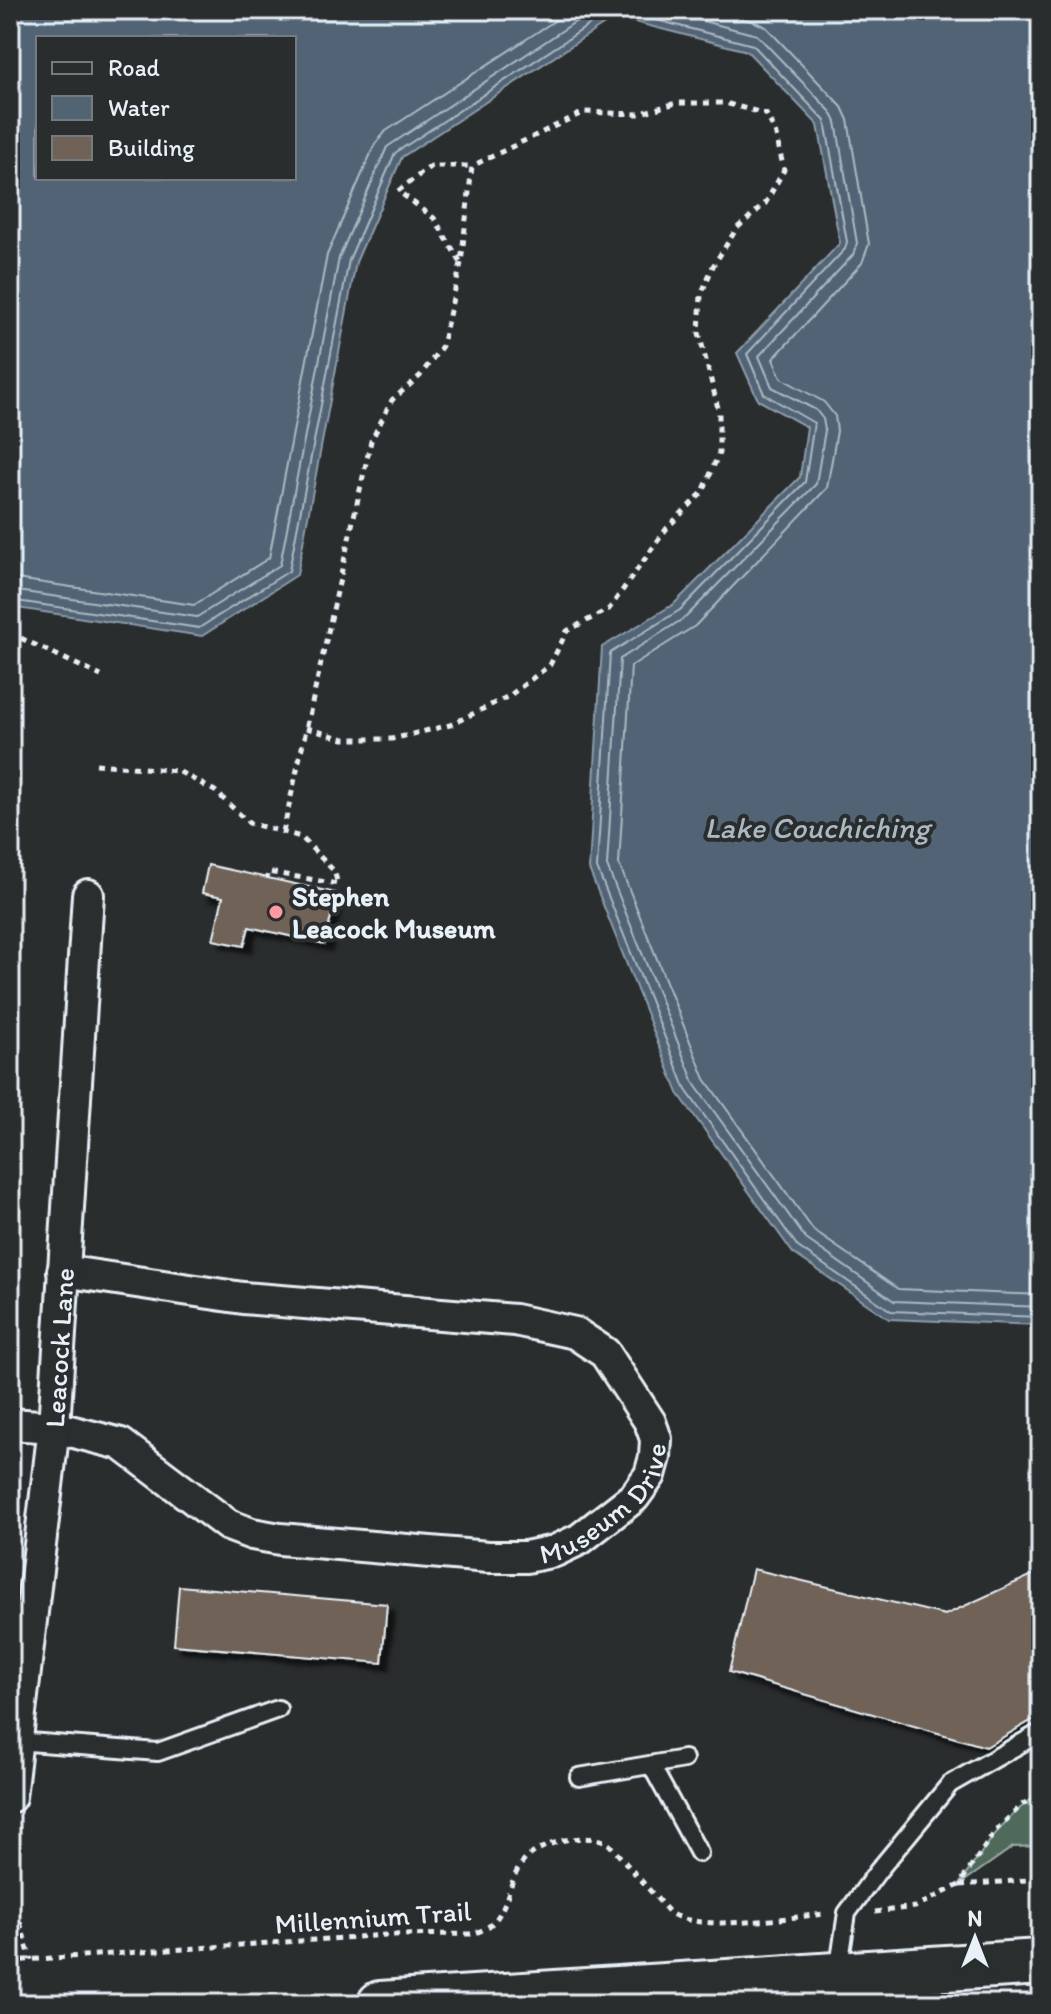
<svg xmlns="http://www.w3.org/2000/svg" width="1051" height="2014" font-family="Itim,sans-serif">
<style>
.green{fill:#506b5a;stroke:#9caea9;stroke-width:2}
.water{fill:#516474;stroke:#8d9ca9;stroke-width:2;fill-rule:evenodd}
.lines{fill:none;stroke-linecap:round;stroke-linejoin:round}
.shore{stroke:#acb9c3;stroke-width:2}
.building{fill:#706257;stroke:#e8f1f8;stroke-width:2;filter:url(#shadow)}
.service-casing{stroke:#e8f1f8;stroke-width:22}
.minor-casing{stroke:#e8f1f8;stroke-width:36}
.secondary-casing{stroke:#e8f1f8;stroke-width:50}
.path{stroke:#e8f1f8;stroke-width:5;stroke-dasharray:6 6;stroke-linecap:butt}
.service{stroke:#2a2d2e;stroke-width:16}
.minor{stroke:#2a2d2e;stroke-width:30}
.secondary{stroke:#2a2d2e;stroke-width:44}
.poi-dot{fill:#ff9aa2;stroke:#2a2d2e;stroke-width:3}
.labels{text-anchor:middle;stroke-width:8;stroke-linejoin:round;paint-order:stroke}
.poi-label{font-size:28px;font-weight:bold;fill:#e8f1f8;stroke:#2a2d2e;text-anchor:start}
.street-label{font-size:28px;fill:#e8f1f8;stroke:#2a2d2e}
.water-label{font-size:30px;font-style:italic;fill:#acb9c3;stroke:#2a2d2e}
</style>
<defs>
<filter id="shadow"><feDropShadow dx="7" dy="7" stdDeviation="2" flood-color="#0009"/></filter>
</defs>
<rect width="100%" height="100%" fill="#2a2d2e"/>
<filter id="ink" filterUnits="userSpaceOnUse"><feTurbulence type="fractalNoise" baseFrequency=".0125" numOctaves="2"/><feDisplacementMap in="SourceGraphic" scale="16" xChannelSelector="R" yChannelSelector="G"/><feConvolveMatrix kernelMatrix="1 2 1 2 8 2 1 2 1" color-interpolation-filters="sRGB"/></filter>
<g filter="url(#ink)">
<path class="green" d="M 1041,1793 L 1041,1846 L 1013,1847 L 959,1885 C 983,1850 1004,1815 1041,1793 Z"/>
<path class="water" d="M 10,10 L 1041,10 L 1041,1325 L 889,1319 L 793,1253 L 678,1093 L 589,869 L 602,647 L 674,604 L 800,477 L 807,427 L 758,400 L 737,353 L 840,243 L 818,125 L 747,51 L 615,17 L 402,157 L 356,262 L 297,575 L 202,636 L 10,607 ZM 38,38 L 294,38 L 294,178 L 38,178 Z"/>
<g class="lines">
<path class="shore" d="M 618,10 L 753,45 L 825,121 L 847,242 L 845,249 L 747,354 L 764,394 L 814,423 L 805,482 L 680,610 L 610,653 L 597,868 L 686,1090 L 798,1247 L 891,1311 L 1041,1317
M 660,10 L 757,35 L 831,112 L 836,122 L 857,243 L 853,255 L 759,356 L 772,387 L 816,410 L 823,419 L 825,430 L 816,484 L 686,617 L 620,659 L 607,866 L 695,1085 L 806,1239 L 894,1301 L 1041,1307
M 709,10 L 755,22 L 766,27 L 842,107 L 848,120 L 869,244 L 862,263 L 773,359 L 781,378 L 824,402 L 835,416 L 837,431 L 827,488 L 695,626 L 631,666 L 619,864 L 705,1079 L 814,1231 L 898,1289 L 1041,1295
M 10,578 L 194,605 L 269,558 L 327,255 L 375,144 L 386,131 L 571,10
M 10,590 L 197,617 L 280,565 L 339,258 L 387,147 L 593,10
M 10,600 L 199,628 L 289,571 L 349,260 L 395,153 L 612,10"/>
</g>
<path class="building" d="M 208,865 L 336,893 L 325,944 L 249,927 L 244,946 L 213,940 L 223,897 L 202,893 Z
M 753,1569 L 945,1615 L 1041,1571 L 1041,1715 L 986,1747 L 729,1672 Z
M 179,1586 L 387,1604 L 382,1663 L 174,1645 Z"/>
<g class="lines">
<g class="service-casing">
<path id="service" d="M 16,1741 L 158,1752 L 278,1709
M 651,1765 L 699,1853
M 579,1777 L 684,1759
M 838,1973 L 847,1913 L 878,1871 L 950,1784 L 1041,1732"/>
</g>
<g class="minor-casing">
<g id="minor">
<path id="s1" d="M 10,1424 L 54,1427 L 121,1444 L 228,1525 L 252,1534 L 280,1539 L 488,1557 L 526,1557 L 555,1551 L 580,1539 L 634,1497 L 650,1475 L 655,1457 L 656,1439 L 650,1422 L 605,1353 L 575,1333 L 515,1320 L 243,1298 L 63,1271"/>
<path id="s2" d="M 10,1797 L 54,1427 L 88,895"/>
</g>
</g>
<g class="secondary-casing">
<path id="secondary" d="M 380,2004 L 1041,1962"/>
</g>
<path class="path" d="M 10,633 L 101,676
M 306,728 L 344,739 L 392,739 L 450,725 L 509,696 L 550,665 L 567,631 L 609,609 L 667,528 L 703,492 L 719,453 L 719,412 L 699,333 L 701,295 L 713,266 L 737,228 L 765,204 L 784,170 L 775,131 L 766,114 L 725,103 L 676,103 L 638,114 L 584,112 L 472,166
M 96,764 L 178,771 L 215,791 L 249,823 L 301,837 L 334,871 L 338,884 L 268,872 L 267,878
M 283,832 L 371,441 L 392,400 L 420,376 L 442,346 L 461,263 L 472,166 L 431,166 L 398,191 L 434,218 L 461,263
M 960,1885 L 1041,1879
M 10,1888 L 31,1960
M 875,1912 L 915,1907 L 959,1885 L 996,1830 L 1023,1804 L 1041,1793
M 10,1961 L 386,1935 L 471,1934 C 508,1926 504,1891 520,1866 C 536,1842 581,1832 607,1842 L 670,1913 C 701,1933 787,1917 825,1914"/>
<use href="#service" class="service"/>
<use href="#minor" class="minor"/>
<use href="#secondary" class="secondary"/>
</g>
</g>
<circle class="poi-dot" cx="276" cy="912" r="8"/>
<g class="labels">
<g class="poi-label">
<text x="292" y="906">Stephen<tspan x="292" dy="32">Leacock Museum</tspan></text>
</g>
<g class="street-label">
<text dy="10" stroke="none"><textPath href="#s2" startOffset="452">Leacock Lane</textPath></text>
<text dy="10" stroke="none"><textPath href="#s1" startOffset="648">Museum Drive</textPath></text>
<text transform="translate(373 1917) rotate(-4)" y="10">Millennium Trail</text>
</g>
<g class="water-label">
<text x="817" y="838">Lake Couchiching</text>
</g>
</g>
<rect width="1051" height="2014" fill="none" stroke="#2a2d2e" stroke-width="40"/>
<rect x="20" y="20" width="1011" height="1974" fill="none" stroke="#e8f1f8" stroke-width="3" filter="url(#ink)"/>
<rect x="36" y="36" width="260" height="144" fill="#2a2d2e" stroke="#767b7f" stroke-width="2"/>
<rect x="52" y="62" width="40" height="12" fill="#2a2d2e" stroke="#767b7f" stroke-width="2"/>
<text x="108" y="76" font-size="24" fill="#e8f1f8">Road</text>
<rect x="52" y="96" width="40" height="24" fill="#516474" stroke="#767b7f" stroke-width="2"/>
<text x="108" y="116" font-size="24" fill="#e8f1f8">Water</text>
<rect x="52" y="136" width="40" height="24" fill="#706257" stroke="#767b7f" stroke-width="2"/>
<text x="108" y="156" font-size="24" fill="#e8f1f8">Building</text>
<g transform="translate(975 1938)" stroke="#2a2d2e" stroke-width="6" paint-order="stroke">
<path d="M0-6L14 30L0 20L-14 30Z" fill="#e8f1f8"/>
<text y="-12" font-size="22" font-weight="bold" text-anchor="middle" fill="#e8f1f8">N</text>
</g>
</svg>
